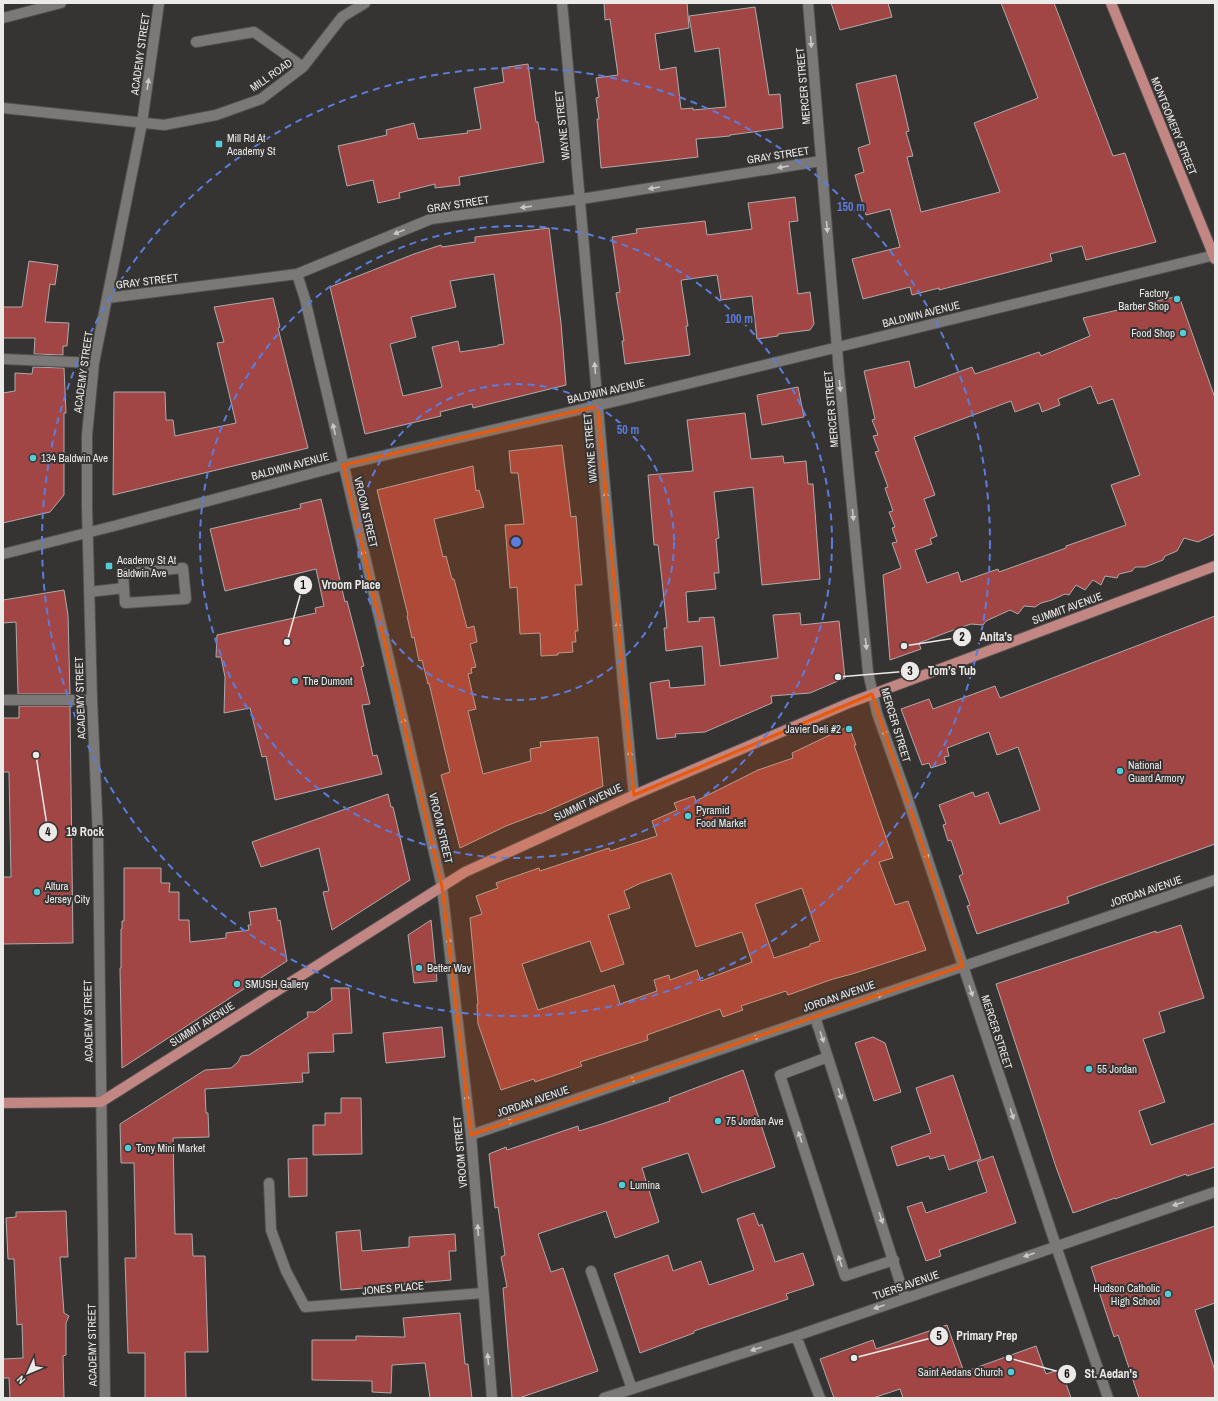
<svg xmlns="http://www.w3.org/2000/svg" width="1218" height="1401" font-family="'Archivo Narrow',sans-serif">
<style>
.building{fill:#a24645;stroke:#afabab;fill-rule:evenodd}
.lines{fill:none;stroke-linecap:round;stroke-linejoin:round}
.minor-casing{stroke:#535150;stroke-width:12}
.major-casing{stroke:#535150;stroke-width:12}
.minor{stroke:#7b7878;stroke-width:10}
.major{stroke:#c28683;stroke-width:10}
.oneway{fill:#c9c8c7}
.marked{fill:#e8590c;fill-opacity:0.2;stroke:#e8590c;stroke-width:3;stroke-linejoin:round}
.ring{fill:none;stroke:#5b7ddd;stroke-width:2;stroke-dasharray:7 5}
.poi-dot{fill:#52ccd6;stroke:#363333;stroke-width:1.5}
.labels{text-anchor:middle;stroke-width:4;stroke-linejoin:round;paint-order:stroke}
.street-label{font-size:11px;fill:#ebeae9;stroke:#363333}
.poi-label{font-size:11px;fill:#ebeae9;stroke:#363333;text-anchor:start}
.centre{fill:#5b7ddd;stroke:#363333;stroke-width:2}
.ring-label{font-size:12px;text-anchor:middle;font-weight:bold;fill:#5b7ddd;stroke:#363333;stroke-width:4;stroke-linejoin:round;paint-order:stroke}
.leader{fill:none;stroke:#ebeae9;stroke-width:1.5}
.callout-dot{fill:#ebeae9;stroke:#363333;stroke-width:1.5}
.mark-label{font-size:12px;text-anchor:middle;font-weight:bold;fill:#111}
.callout-label{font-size:12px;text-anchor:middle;font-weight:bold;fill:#ebeae9;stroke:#363333;stroke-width:4;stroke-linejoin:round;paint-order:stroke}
</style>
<rect width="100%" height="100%" fill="#363333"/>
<path class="building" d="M 604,3 L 687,3 L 689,28 L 655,34 L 660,70 L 676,67 L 681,109 L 693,108 L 693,110 L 726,107 L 719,48 L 695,52 L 689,16 L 755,7 L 769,95 L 780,94 L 783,128 L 730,135 L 730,136 L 696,139 L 698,157 L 601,168 L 597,119 L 599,119 L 596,98 L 599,97 L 596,78 L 618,75 L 610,19 L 605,20 Z
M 831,3 L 888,3 L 892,17 L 840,30 Z
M 1001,3 L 1054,3 L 1113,156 L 1125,153 L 1156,242 L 1086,260 L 1082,246 L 1050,254 L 1052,261 L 939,290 L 939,288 L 912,295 L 910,287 L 863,299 L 852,259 L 900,247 L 890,209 L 866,215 L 860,194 L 855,175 L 864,172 L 858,148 L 870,144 L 856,84 L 896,75 L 909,131 L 906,132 L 913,156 L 907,157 L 921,212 L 1000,192 L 974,123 L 1038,98 Z
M 528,64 L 536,122 L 538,122 L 544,162 L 459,177 L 460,185 L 435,188 L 435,184 L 399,193 L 400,198 L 378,203 L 373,180 L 347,186 L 338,146 L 387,135 L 386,130 L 414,123 L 418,139 L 468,133 L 467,131 L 481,129 L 474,88 L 504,82 L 502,68 Z
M 795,197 L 798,221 L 789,222 L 798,294 L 810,292 L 814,324 L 810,330 L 778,334 L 778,336 L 757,339 L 752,296 L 721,300 L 717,275 L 682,280 L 681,281 L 688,326 L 686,326 L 690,355 L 625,364 L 622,341 L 624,341 L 616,293 L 620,292 L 612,237 L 637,233 L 636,229 L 705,221 L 707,235 L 752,229 L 748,203 Z
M 549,228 L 561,323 L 566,385 L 473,408 L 472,404 L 440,412 L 441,416 L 365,434 L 330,287 L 414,254 L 441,245 L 442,247 L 475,242 L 475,237 ZM 494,274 L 504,344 L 498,345 L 498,346 L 460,352 L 458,341 L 432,347 L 442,387 L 403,396 L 390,344 L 416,337 L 411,317 L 456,307 L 450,281 Z
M 29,261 L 58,265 L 55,285 L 50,284 L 45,322 L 69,323 L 67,346 L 63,346 L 63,355 L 34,354 L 35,338 L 3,338 L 3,307 L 22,307 Z
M 1179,296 L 1215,398 L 1215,534 L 1198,542 L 1184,538 L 1177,551 L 1165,556 L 1163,560 L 1145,567 L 1135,567 L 1132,571 L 1119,574 L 1117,578 L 1105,576 L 1101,585 L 1093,580 L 1085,590 L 1076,585 L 1069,595 L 1065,594 L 1052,600 L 1041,603 L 1035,607 L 1024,606 L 1018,614 L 1010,610 L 986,621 L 983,625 L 971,624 L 948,632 L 919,643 L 921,649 L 890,660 L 883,575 L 901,568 L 892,543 L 897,542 L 892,528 L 895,527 L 889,512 L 893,511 L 885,488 L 888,487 L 875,452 L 879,451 L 873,436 L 878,435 L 872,420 L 875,419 L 864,371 L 909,361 L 915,388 L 972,367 L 975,374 L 1039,352 L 1041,356 L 1090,336 L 1083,318 ZM 1091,386 L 1098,404 L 1113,399 L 1140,475 L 1111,485 L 1126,525 L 1066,546 L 1066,548 L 999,572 L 998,569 L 961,582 L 958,572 L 927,583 L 915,550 L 932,544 L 930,539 L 937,536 L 924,499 L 935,495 L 914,437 L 1011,401 L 1015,412 L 1039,403 L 1042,412 L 1060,405 L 1058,399 Z
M 273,298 L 280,327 L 278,328 L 308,448 L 113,495 L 114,392 L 165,392 L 166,420 L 173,420 L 175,436 L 236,423 L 217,343 L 224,342 L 214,307 Z
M 33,367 L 64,368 L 66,413 L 64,413 L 64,495 L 50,512 L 3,523 L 3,393 L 15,391 L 15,373 L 32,374 Z
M 798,387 L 804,417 L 762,425 L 757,395 Z
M 745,413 L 751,459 L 783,456 L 784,463 L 806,461 L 808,484 L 813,484 L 820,579 L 762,585 L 753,487 L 714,492 L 719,538 L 716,539 L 719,573 L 714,573 L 716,589 L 686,592 L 688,622 L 700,621 L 699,618 L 714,617 L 720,666 L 778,658 L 773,615 L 800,613 L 801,625 L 839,621 L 845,678 L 810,693 L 771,696 L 772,703 L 705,732 L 675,734 L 676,737 L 657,739 L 650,683 L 669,680 L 670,688 L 705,685 L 702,646 L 666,651 L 664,628 L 667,628 L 662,580 L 658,545 L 654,545 L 648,475 L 693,471 L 687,420 Z
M 562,445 L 571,517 L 576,516 L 579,551 L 582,585 L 575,585 L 578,631 L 575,631 L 576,642 L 572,642 L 573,652 L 558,653 L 558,655 L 541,656 L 540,633 L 520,634 L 517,587 L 510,588 L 505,525 L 524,524 L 518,473 L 511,473 L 509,451 Z
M 473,466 L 476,491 L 479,490 L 484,507 L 434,519 L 443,557 L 446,556 L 452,579 L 454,579 L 467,628 L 474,626 L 477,642 L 470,644 L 476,667 L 471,668 L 472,673 L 468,674 L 476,709 L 468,711 L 483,774 L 531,761 L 530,749 L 541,747 L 540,742 L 598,737 L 603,786 L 540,814 L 540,813 L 506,826 L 460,848 L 441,775 L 450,772 L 429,683 L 428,684 L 422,660 L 419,661 L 414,637 L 412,638 L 407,616 L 408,615 L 377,490 Z
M 321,499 L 345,602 L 347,601 L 364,666 L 361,667 L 370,704 L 362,705 L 373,756 L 377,755 L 382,774 L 275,800 L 266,756 L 262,757 L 250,708 L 224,713 L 225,677 L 221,657 L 216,657 L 217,635 L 316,613 L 315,608 L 324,606 L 316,569 L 225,591 L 210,529 L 301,508 L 300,504 Z
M 64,590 L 68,615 L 70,694 L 18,694 L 16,622 L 3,623 L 3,600 Z
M 1215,616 L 1215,844 L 1067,897 L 1069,903 L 977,934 L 967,906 L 970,905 L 959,876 L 963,874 L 951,840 L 948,841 L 943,825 L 946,824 L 939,805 L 973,792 L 975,797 L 988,792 L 1000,824 L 1040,810 L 1018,747 L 997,755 L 989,732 L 947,748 L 949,756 L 944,757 L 946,763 L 931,768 L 929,763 L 922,765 L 901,709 L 929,699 L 933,709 L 995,686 L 1000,698 Z
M 19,706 L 70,706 L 73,943 L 3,944 L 3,877 L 11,877 L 9,772 L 3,772 L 3,718 L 19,718 Z
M 849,726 L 856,745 L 854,745 L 893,858 L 879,862 L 895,905 L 908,901 L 926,950 L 852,974 L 833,979 L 788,995 L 786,991 L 741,1006 L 743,1010 L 723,1017 L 720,1009 L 647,1035 L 648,1040 L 580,1062 L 582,1066 L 535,1082 L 534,1079 L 501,1090 L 478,1024 L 477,1004 L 478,1004 L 470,918 L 482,914 L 476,896 L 498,888 L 496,883 L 539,868 L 540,871 L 609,848 L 610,851 L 657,836 L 652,821 L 677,810 L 674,803 L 694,796 L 696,801 L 758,770 L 793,758 L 792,753 ZM 671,873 L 696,947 L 742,932 L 752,962 L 701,981 L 697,970 L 670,980 L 669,975 L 654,980 L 657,991 L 620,1004 L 614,985 L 538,1010 L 522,964 L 590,941 L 601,972 L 624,964 L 608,915 L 630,908 L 624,891 L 641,883 ZM 802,888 L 820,941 L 810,944 L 810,946 L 774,958 L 755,904 Z
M 388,794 L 391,807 L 393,807 L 410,880 L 332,930 L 323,892 L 329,891 L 319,848 L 261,867 L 252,842 Z
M 124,868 L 161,868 L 161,883 L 170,883 L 169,892 L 179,892 L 179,920 L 189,920 L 190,942 L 226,938 L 226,933 L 249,930 L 248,925 L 251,925 L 249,912 L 276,908 L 278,921 L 280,920 L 287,961 L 122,1068 L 120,968 L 121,968 L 121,929 L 122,929 L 122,921 L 124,921 Z
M 431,920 L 437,981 L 414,983 L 408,935 Z
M 1181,925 L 1204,998 L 1159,1012 L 1165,1032 L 1143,1039 L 1165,1102 L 1139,1111 L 1151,1145 L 1215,1123 L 1215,1167 L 1187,1176 L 1186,1174 L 1115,1199 L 1115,1198 L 1073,1213 L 1056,1167 L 996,984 L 1156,931 L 1156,933 Z
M 331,988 L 349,988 L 352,1033 L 333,1034 L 334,1052 L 308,1053 L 309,1073 L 302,1073 L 303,1082 L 205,1089 L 206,1113 L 208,1113 L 209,1137 L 173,1138 L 175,1234 L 192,1234 L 193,1256 L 205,1256 L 208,1352 L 185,1352 L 186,1398 L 145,1398 L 145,1353 L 128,1353 L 125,1258 L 136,1258 L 134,1163 L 121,1163 L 120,1124 L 205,1070 L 231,1068 L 238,1062 L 241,1056 L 249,1055 L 308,1017 L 307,1012 L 315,1012 L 332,1000 Z
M 442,1027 L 445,1057 L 386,1063 L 383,1033 Z
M 873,1037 L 885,1043 L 901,1092 L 874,1101 L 855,1043 Z
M 743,1070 L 775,1167 L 702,1193 L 688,1153 L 642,1168 L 659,1222 L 615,1238 L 606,1211 L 538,1234 L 551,1272 L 563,1268 L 598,1371 L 519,1398 L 512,1398 L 503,1288 L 507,1287 L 501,1257 L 505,1255 L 498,1207 L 495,1208 L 489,1154 L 506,1147 L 507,1150 L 578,1126 L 579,1131 L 602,1124 L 670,1101 L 669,1098 Z
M 953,1075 L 981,1159 L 949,1170 L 944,1155 L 930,1159 L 929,1156 L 897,1166 L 891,1147 L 931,1133 L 916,1088 Z
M 341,1098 L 361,1098 L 362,1154 L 313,1155 L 313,1125 L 325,1125 L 325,1113 L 341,1113 Z
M 993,1156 L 1016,1223 L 939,1250 L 941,1256 L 926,1261 L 907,1207 L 922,1202 L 926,1213 L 987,1192 L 977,1162 Z
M 307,1158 L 307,1196 L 289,1197 L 288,1159 Z
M 66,1211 L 68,1257 L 60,1257 L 64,1313 L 69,1316 L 66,1323 L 66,1355 L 63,1356 L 64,1398 L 10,1398 L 9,1378 L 3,1378 L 3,1359 L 23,1358 L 22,1324 L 17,1325 L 14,1259 L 8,1259 L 6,1218 L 16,1217 L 16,1212 Z
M 754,1213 L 759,1226 L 762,1224 L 775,1262 L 803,1253 L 814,1285 L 786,1294 L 788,1299 L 694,1331 L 694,1333 L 640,1353 L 614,1274 L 668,1255 L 673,1271 L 701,1261 L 709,1285 L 754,1270 L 737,1219 Z
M 1215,1226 L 1215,1303 L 1195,1310 L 1215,1371 L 1215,1398 L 1139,1398 L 1118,1335 L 1114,1337 L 1091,1267 Z
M 360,1230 L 362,1251 L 409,1247 L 409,1237 L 455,1234 L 456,1251 L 449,1251 L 451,1280 L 341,1290 L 336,1232 Z
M 460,1313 L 465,1364 L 468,1364 L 472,1398 L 430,1398 L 425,1363 L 392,1365 L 391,1393 L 372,1392 L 372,1381 L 312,1380 L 312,1340 L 356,1340 L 356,1336 L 405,1337 L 403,1318 Z
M 947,1325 L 964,1372 L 1036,1346 L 1046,1374 L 1061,1369 L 1071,1398 L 903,1398 L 900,1389 L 873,1398 L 834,1398 L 820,1359 L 873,1340 L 876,1349 Z"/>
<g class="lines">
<g class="minor-casing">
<path id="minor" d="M 562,3 C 587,267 607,531 634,795
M 808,3 L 839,372 L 868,672 L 877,713 L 906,794 L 1056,1246 L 1108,1398
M 3,18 L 61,3
M 196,42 L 254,32 L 303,67
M 3,108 L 164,125 L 216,115 L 261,99 L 303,67 L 342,17 L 365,3
M 297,274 L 305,299 L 442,887 L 471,1135 L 492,1398
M 107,298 L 297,274 L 431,219 L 581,199 L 821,161
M 3,359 L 94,363
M 3,554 L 114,526 L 343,465 L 621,400 L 1215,255
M 89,592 L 124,588 L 125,603 L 186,599 L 183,568 L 123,574 L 124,588
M 3,700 L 92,700
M 815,1017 L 905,1298
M 828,1057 L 780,1075 L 845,1276 L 894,1260
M 471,1135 L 1215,880
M 269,1183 L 271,1230 L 286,1271 L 305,1307 L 483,1293
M 591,1271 L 632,1389
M 796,1336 L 820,1398
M 105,1398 L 98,836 L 92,700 L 87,506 L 87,435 L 94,363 L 142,123 L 159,3
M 604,1398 L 796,1336 L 1215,1192"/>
</g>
<g class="major-casing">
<path id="major" d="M 1111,3 L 1215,259
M 3,1103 L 101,1102 L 465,872 L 634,795 L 849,703 L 1215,566"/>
</g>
<use href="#minor" class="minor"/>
<use href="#major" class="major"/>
</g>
<defs><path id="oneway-solid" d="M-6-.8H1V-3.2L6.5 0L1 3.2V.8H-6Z"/></defs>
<g class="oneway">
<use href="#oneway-solid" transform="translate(811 42) rotate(85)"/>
<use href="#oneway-solid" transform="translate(148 84) rotate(-82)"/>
<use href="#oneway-solid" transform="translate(783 167) rotate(171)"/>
<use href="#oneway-solid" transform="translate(654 188) rotate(171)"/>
<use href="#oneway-solid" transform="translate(526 207) rotate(173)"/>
<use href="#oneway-solid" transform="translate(827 227) rotate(85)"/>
<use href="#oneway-solid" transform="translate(399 232) rotate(158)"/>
<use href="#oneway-solid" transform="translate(595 368) rotate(-95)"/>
<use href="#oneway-solid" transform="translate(840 386) rotate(84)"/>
<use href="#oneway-solid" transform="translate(334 429) rotate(-103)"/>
<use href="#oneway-solid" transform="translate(606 497) rotate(-95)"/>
<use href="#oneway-solid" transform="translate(853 515) rotate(84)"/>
<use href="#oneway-solid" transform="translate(364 555) rotate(-103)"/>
<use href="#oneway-solid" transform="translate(618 627) rotate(-95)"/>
<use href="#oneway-solid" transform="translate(866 644) rotate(84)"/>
<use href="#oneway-solid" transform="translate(404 723) rotate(-103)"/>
<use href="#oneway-solid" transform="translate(884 731) rotate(71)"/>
<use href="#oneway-solid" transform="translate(630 756) rotate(-95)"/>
<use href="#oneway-solid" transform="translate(433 849) rotate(-103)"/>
<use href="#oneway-solid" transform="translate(926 854) rotate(72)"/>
<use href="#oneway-solid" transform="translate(449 943) rotate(-97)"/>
<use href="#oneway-solid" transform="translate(971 991) rotate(72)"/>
<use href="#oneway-solid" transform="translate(877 996) rotate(-19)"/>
<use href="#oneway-solid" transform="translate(822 1037) rotate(71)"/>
<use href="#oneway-solid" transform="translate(754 1038) rotate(-19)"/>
<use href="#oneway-solid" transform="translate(631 1080) rotate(-19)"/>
<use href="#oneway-solid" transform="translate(840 1094) rotate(72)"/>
<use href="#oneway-solid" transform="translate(467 1100) rotate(-96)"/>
<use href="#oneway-solid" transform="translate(1012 1114) rotate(72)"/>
<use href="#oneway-solid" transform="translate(508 1122) rotate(-19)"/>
<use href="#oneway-solid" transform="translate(800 1137) rotate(-108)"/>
<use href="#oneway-solid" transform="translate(1178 1204) rotate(161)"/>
<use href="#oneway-solid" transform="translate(881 1218) rotate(72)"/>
<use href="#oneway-solid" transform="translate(478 1230) rotate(-94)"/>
<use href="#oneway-solid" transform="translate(1029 1255) rotate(161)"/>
<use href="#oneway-solid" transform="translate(840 1261) rotate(-108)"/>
<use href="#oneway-solid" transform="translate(879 1307) rotate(161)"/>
<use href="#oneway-solid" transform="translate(756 1349) rotate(162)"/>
<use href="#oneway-solid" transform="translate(488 1359) rotate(-95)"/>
</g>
<path class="marked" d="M 598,406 L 634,795 L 872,694 L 963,966 L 471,1135 L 442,887 L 343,465 Z"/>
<g class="ring">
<circle cx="516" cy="542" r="158"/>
<circle cx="516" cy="542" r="316"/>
<circle cx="516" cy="542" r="474"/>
</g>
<g class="poi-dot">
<rect x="215" y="140" width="8" height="8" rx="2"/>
<circle cx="1177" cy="299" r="4"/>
<circle cx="1183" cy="333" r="4"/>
<circle cx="33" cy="458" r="4"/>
<rect x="105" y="562" width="8" height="8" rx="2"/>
<circle cx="295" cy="681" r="4"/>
<circle cx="849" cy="729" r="4"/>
<circle cx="1120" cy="771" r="4"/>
<circle cx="688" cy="816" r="4"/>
<circle cx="37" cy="892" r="4"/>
<circle cx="419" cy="968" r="4"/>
<circle cx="237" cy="984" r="4"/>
<circle cx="1089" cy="1069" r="4"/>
<circle cx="718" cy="1121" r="4"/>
<circle cx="128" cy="1148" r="4"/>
<circle cx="622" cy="1185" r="4"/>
<circle cx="1168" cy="1294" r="4"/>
<circle cx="1011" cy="1372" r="4"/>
</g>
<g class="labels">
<g class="street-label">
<text transform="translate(140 54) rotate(-82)" y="4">ACADEMY STREET</text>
<text transform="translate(271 75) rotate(-35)" y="4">MILL ROAD</text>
<text transform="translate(803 86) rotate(-95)" y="4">MERCER STREET</text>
<text transform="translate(562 125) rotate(-96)" y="4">WAYNE STREET</text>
<text transform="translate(1174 126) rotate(68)" y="4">MONTGOMERY STREET</text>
<text transform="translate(778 155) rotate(-9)" y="4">GRAY STREET</text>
<text transform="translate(458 204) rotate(-9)" y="4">GRAY STREET</text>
<text transform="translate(147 281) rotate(-7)" y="4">GRAY STREET</text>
<text transform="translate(921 314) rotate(-14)" y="4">BALDWIN AVENUE</text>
<text transform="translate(83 372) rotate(-82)" y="4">ACADEMY STREET</text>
<text transform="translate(606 391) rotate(-13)" y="4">BALDWIN AVENUE</text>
<text transform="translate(831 409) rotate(-95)" y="4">MERCER STREET</text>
<text transform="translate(590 448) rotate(-95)" y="4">WAYNE STREET</text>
<text transform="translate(290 466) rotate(-15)" y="4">BALDWIN AVENUE</text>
<text transform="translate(366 512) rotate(77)" y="4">VROOM STREET</text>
<text transform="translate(1067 608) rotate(-20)" y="4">SUMMIT AVENUE</text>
<text transform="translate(80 698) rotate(-92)" y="4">ACADEMY STREET</text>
<text transform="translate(896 725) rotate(73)" y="4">MERCER STREET</text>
<text transform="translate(588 802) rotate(-25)" y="4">SUMMIT AVENUE</text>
<text transform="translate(441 828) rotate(77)" y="4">VROOM STREET</text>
<text transform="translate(1146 891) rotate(-19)" y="4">JORDAN AVENUE</text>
<text transform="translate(839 996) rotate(-19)" y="4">JORDAN AVENUE</text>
<text transform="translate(88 1021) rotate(-91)" y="4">ACADEMY STREET</text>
<text transform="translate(202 1024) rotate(-32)" y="4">SUMMIT AVENUE</text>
<text transform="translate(997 1032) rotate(72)" y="4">MERCER STREET</text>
<text transform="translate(533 1101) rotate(-19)" y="4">JORDAN AVENUE</text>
<text transform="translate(460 1152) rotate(-95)" y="4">VROOM STREET</text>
<text transform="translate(906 1285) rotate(-19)" y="4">TUERS AVENUE</text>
<text transform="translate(393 1288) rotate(-5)" y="4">JONES PLACE</text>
<text transform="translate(92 1345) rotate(-91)" y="4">ACADEMY STREET</text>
</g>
<g class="poi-label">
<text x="227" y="142">Mill Rd At<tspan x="227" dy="13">Academy St</tspan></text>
<text x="1169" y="297" text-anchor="end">Factory<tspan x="1169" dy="13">Barber Shop</tspan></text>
<text x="1175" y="337" text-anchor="end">Food Shop</text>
<text x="41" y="462">134 Baldwin Ave</text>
<text x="117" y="564">Academy St At<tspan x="117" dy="13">Baldwin Ave</tspan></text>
<text x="303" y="685">The Dumont</text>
<text x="841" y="733" text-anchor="end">Javier Deli #2</text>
<text x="1128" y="769">National<tspan x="1128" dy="13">Guard Armory</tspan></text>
<text x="696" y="814">Pyramid<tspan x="696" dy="13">Food Market</tspan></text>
<text x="45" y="890">Altura<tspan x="45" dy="13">Jersey City</tspan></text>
<text x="427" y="972">Better Way</text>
<text x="245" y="988">SMUSH Gallery</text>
<text x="1097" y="1073">55 Jordan</text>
<text x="726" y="1125">75 Jordan Ave</text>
<text x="136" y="1152">Tony Mini Market</text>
<text x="630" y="1189">Lumina</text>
<text x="1160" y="1292" text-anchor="end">Hudson Catholic<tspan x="1160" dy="13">High School</tspan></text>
<text x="1003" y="1376" text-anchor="end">Saint Aedans Church</text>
</g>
</g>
<circle cx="516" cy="542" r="6" class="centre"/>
<g class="ring-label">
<text x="851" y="211">150 m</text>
<text x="739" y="323">100 m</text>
<text x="628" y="434">50 m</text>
</g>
<path class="leader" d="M287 642L303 585M904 646L962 637M838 677L910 671M36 755L48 832M854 1358L939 1336M1009 1358L1067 1374"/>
<g class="callout-dot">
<circle cx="287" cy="642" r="4"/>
<circle cx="904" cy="646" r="4"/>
<circle cx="838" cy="677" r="4"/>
<circle cx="36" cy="755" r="4"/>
<circle cx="854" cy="1358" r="4"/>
<circle cx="1009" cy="1358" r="4"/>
<circle cx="303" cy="585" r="10"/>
<circle cx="962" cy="637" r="10"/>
<circle cx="910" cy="671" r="10"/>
<circle cx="48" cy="832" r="10"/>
<circle cx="939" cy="1336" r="10"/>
<circle cx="1067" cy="1374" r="10"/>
</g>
<g class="mark-label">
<text x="303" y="589">1</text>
<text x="962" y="641">2</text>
<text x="910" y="675">3</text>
<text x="48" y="836">4</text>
<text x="939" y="1340">5</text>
<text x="1067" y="1378">6</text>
</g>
<g class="callout-label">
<text x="351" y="589">Vroom Place</text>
<text x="996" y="641">Anita’s</text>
<text x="952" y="675">Tom’s Tub</text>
<text x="85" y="836">19 Rock</text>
<text x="987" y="1340">Primary Prep</text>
<text x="1111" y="1378">St. Aedan's</text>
</g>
<rect width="1218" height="1401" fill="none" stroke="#ebeae9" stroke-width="8"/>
<g transform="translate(28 1373) rotate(226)" stroke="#363333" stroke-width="3" paint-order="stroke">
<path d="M0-3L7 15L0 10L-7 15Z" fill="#ebeae9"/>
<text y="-6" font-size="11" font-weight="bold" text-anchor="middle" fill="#ebeae9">N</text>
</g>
</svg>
